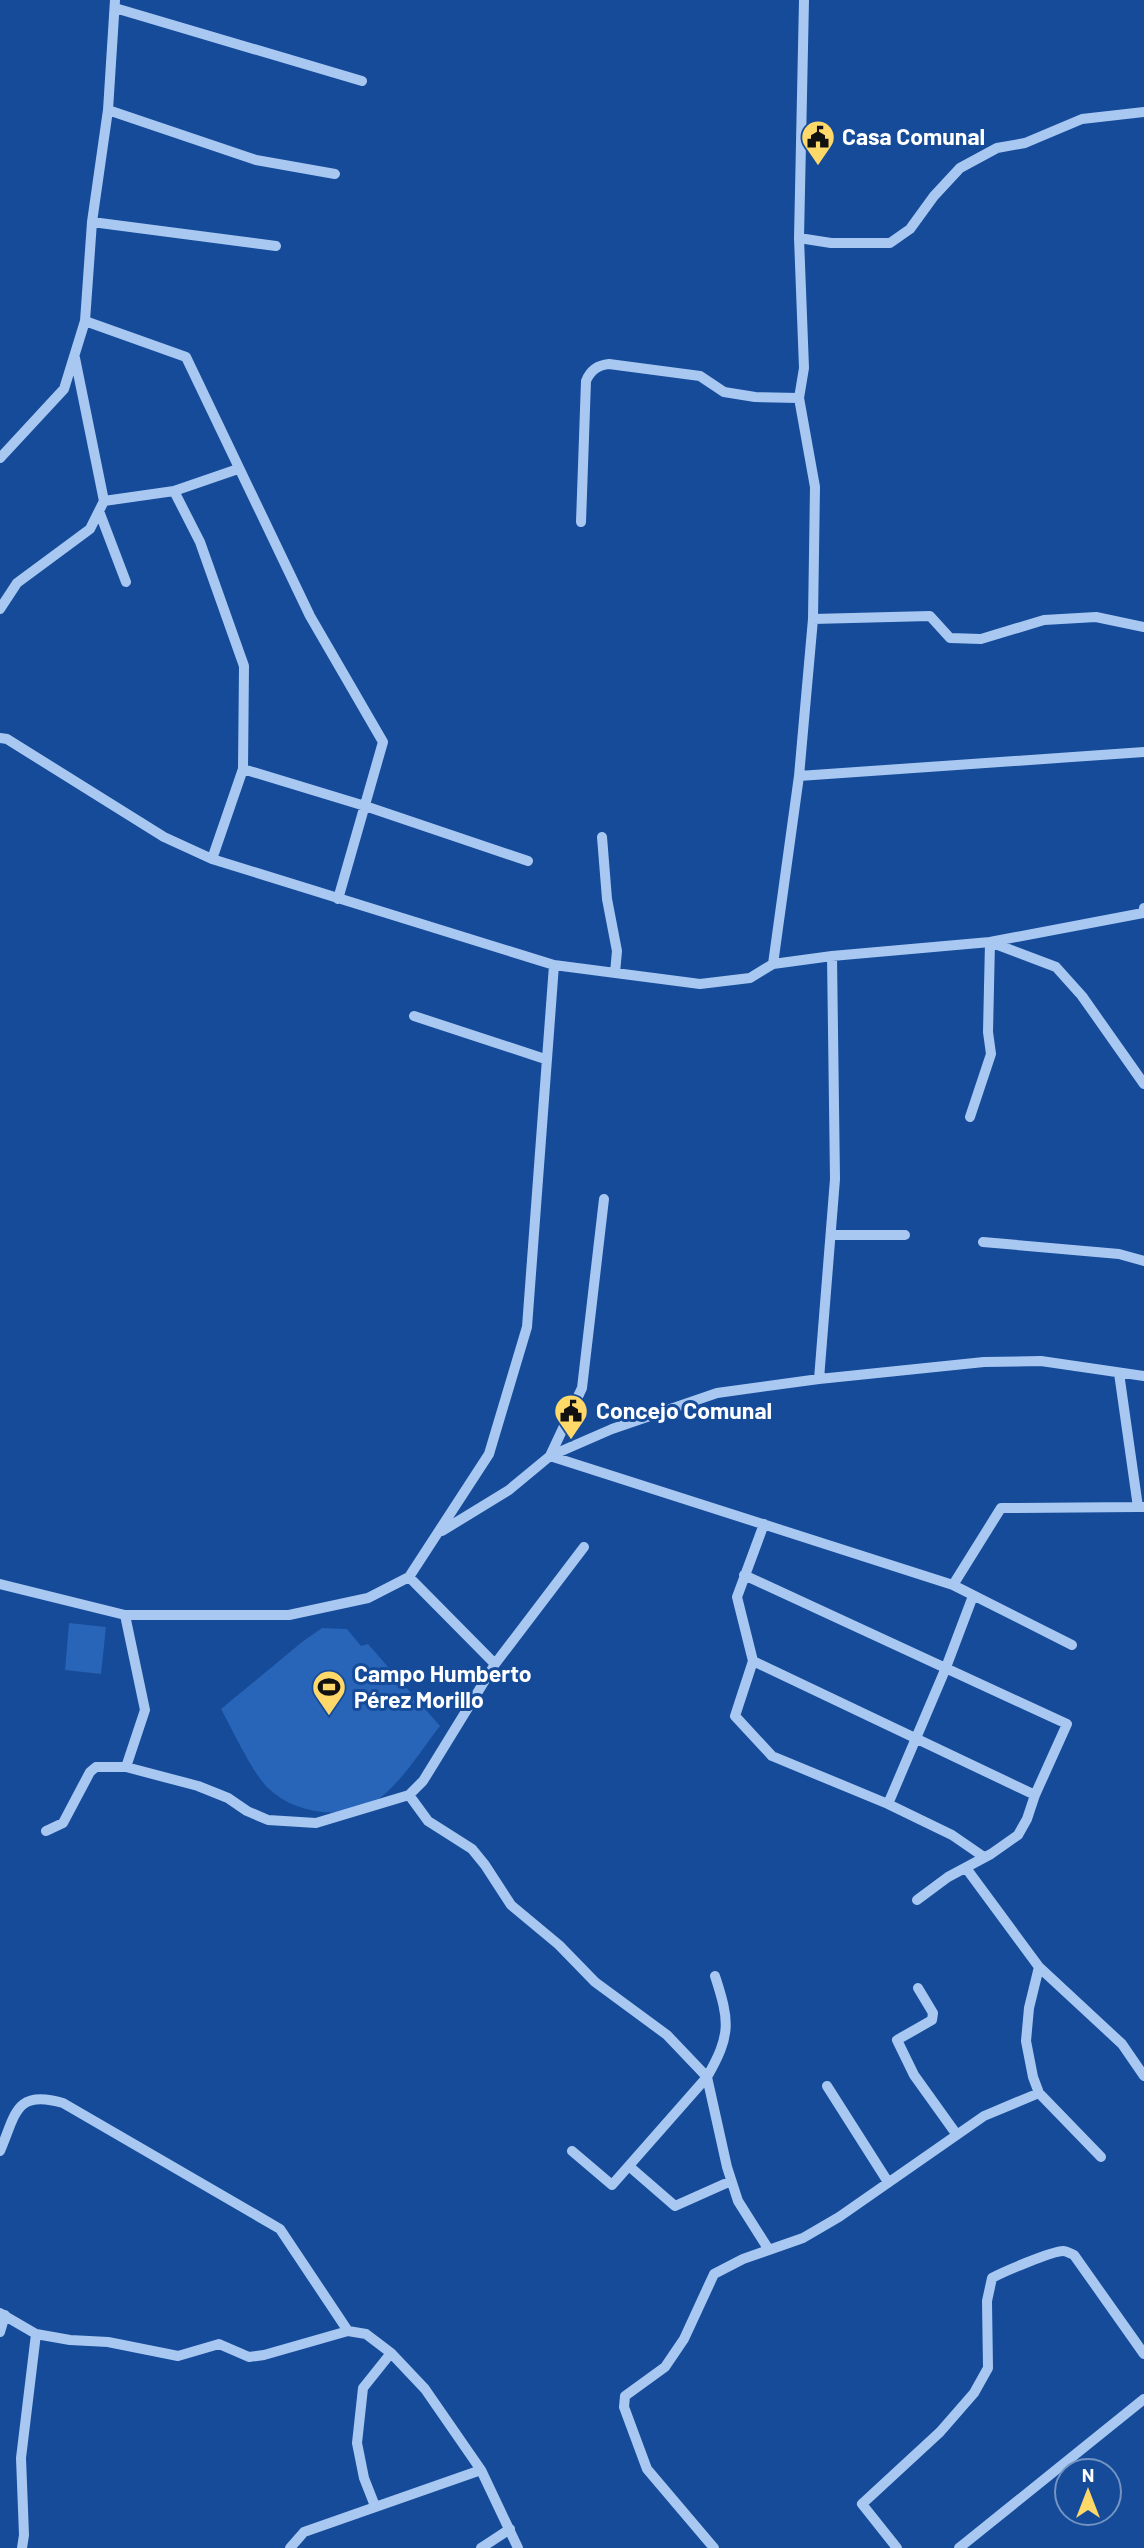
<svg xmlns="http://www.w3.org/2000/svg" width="1144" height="2548" font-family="Barlow,sans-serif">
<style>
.garden{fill:#2864b7}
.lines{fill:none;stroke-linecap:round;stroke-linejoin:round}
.minor{stroke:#a8c8f2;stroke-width:10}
.labels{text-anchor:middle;stroke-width:6;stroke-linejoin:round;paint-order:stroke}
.poi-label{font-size:23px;font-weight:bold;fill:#fff;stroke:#154b99;text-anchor:start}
</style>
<rect width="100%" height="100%" fill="#154b99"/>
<path class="garden" d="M 69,1623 L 106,1627 L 101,1674 L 65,1670 Z
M 322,1628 L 347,1629 L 361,1646 L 368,1644 L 440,1726 C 423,1748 407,1774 386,1793 C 353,1822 298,1817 268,1788 C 253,1774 232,1729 221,1709 L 302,1642 Z"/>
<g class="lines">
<path class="minor" d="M 115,8 L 362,81
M 108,110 L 256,160 L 335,174
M 92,222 L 276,246
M 799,238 L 831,243 L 890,243 L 910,229 L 934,196 L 960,168 L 997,148 L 1025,143 L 1082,119 L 1144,112
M 85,321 L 186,357 L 310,616 L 383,742 L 338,899
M 0,458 L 64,389 L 85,321 L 92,222 L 108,110 L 115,0
M 174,491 L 200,542 L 244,666 L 243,769 L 212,859
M 104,501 L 174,491 L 238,469
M 99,511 L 126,582
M 581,522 L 586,381 C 590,371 597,365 609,364 L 700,376 L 724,392 L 755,397 L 799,398
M 0,609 L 17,583 L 90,529 L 104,501 L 75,358
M 813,619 L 930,616 L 950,638 L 981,639 L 1044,620 L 1096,617 L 1144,627
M 0,738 L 7,739 L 164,837 L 212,859 L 554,965 L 700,984 L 750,978 L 773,964 L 799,776 L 813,619 L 815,487 L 799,398 L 804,368 L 799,238 L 804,0
M 243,769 L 365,806 L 528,861
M 799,776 L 1144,752
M 602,837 L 607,899 L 617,951 L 615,973
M 773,964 L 832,956 L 990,942 L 1143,913 L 1144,908
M 414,1016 L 545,1059
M 970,1117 L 991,1054 L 988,1032 L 990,942 L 1056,967 L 1082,996 L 1144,1084
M 604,1199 L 582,1388 L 550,1456 L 612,1429 L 717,1393 L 819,1379 L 984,1362 L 1041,1361 L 1144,1376
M 831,1235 L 905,1235
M 983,1242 L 1119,1254 L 1144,1261
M 1119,1373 L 1138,1507 L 1143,1507
M 819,1379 L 835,1179 L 832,956
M 442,1531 L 509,1490 L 550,1456 L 953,1585 L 1001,1508 L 1138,1507
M 744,1575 L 1067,1724 L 1035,1795 L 753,1661 L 737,1597 L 764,1524
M 0,1584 L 125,1615 L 289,1615 L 368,1598 L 409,1577 L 489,1454 L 527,1327 L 554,965
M 953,1585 L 1072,1645
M 125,1615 L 145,1710 L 126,1767 L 198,1786 L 228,1798 L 247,1811 L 268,1820 L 316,1823 L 409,1795 L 423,1781 L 495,1664 L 409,1577
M 753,1661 L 735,1716 L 772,1756 L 888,1804 L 952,1835 L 984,1857
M 495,1664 L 584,1547
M 409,1795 L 428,1821 L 472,1849 L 485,1865 L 511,1905 L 559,1945 L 595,1982 L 667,2035 L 707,2077 L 612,2185 L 572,2151
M 888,1804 L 945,1670 L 973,1596
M 46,1831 L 63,1823 L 90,1772 L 96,1767 L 126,1767
M 966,1868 L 1039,1967 L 1122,2044 L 1144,2076
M 917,1900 L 948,1877 L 991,1854 L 1018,1835 L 1027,1819 L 1035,1795
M 1039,1967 L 1029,2008 L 1026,2041 L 1033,2077 L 1039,2093 L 1101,2157
M 715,1976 C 730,2022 731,2035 707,2077 L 727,2167 L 738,2201 L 769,2250
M 918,1988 L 933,2013 L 932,2020 L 897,2040 L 914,2075 L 957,2135
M 827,2086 L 888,2182
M 0,2151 C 16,2114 15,2089 63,2103 L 280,2229 L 348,2331
M 630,2167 L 675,2206 L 731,2181
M 0,2313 L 36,2334 L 70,2340 L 108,2342 L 178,2356 L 219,2344 L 249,2357 L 264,2355 L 348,2331 L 366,2334 L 391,2353 L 425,2389 L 481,2470 L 518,2548
M 0,2332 L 5,2315
M 375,2506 L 364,2478 L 357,2443 L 363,2388 L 391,2353
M 22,2548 L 24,2535 L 21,2458 L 36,2334
M 290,2548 L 304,2532 L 481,2470
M 481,2548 L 510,2529
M 714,2548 L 647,2469 L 624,2407 L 625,2396 L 665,2367 L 684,2339 L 714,2274 L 743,2259 L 803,2238 L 839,2217 L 984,2116 L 1039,2093
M 897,2548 L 862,2504 L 940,2432 L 974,2393 L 988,2368 L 987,2301 L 992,2278 C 1003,2272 1052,2251 1063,2251 C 1067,2251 1071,2254 1074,2255 L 1144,2354
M 959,2548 L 1144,2399"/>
</g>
<defs>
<g id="civic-pin" transform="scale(1.75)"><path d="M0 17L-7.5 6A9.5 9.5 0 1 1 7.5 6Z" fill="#ffd86a" stroke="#154b99"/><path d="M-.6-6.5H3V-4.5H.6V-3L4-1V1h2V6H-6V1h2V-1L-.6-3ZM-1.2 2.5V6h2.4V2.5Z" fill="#111"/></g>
<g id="stadium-pin" transform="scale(1.75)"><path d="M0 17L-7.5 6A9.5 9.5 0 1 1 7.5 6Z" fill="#ffd86a" stroke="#154b99"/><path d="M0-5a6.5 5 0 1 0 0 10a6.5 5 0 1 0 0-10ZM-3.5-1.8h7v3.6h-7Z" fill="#111"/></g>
</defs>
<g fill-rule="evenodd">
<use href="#civic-pin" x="818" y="137"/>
<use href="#civic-pin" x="571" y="1411"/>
<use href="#stadium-pin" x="329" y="1687"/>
</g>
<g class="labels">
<g class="poi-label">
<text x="842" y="145">Casa Comunal</text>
<text x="596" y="1419">Concejo Comunal</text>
<text x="354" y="1682">Campo Humberto<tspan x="354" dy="26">Pérez Morillo</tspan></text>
</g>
</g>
<g transform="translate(1088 2492)"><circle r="33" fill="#154b99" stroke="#7393c2" stroke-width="2"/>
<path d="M0-5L12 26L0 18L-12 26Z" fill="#ffd86a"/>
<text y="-10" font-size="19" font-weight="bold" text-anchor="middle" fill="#ffffff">N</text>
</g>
</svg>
